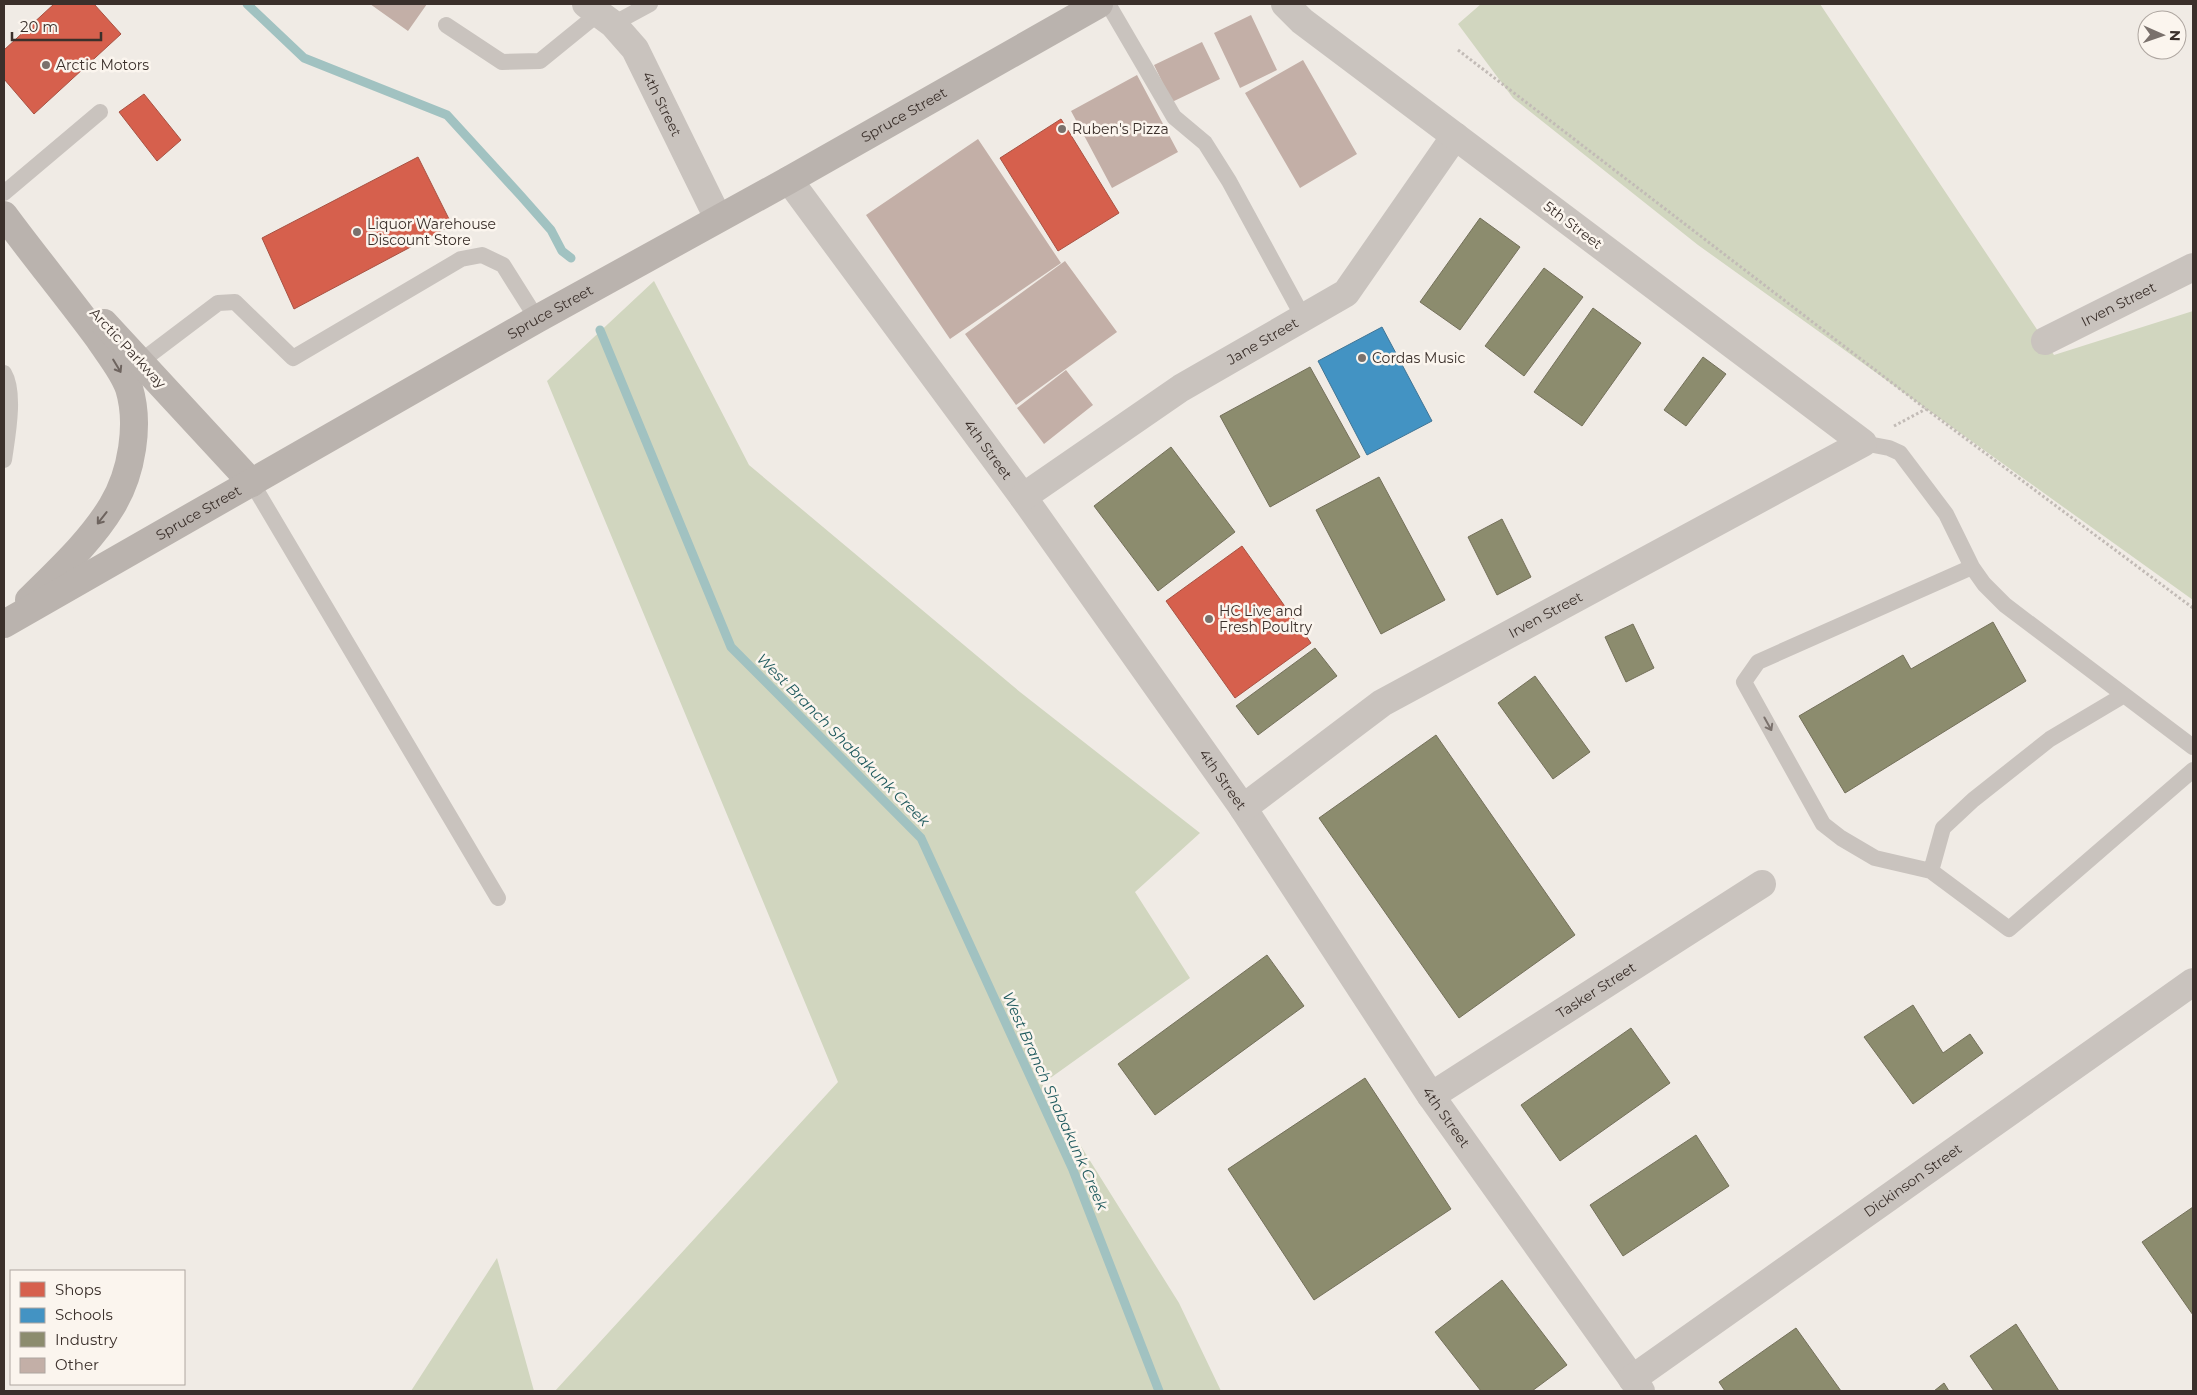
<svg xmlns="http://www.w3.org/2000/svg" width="2197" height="1395" font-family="Montserrat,sans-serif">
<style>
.green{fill:#d1d6bf}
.shops{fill:#d6604d;stroke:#a85243}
.schools{fill:#4393c3;stroke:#417595}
.industry{fill:#8c8c6e;stroke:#74705a}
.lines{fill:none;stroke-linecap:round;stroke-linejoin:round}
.stream{stroke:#a1c2c1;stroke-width:9}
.building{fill:#c3afa7}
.path{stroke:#c2bbb6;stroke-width:3;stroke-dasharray:2.5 2.5;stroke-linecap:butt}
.lane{stroke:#c9c3be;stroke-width:16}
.street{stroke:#c9c3be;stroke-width:28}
.secondary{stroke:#bab3ae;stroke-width:28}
.oneway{stroke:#6e645f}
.oneway2{stroke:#7b726d}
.poi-dot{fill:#7a716c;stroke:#fbf5ee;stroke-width:2}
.labels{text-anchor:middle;stroke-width:5;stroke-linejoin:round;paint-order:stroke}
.poi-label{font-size:14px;fill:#3b302b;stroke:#fbf5ee;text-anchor:start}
.street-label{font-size:14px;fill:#3b302b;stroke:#fbf5ee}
.water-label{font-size:15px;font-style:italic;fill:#1f5a5e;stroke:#fbf5ee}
</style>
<rect width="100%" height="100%" fill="#f0ebe5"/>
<path class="green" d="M 1481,4 L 1820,4 L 2054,355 L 2193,311 L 2193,600 L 1698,245 L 1513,98 L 1458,24 Z
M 654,281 L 749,465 L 1020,692 L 1200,833 L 1135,892 L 1190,978 L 1042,1084 L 1179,1303 L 1221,1391 L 555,1391 L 838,1082 L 547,381 Z
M 497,1258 L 534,1391 L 411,1391 Z"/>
<path class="shops" d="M 54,4 L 94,4 L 121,34 L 34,114 L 4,79 L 4,50 Z
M 144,94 L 181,140 L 157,161 L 119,112 Z
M 1061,119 L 1119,213 L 1058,251 L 1000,158 Z
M 418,157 L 452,225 L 294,309 L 262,238 Z
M 1242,546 L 1311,643 L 1235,698 L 1166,601 Z"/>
<path class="schools" d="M 1382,327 L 1432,421 L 1367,455 L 1318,361 Z"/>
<path class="industry" d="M 1480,218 L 1520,247 L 1460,330 L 1420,302 Z
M 1544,268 L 1583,297 L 1524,376 L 1485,346 Z
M 1593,308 L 1641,343 L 1582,426 L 1534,392 Z
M 1703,357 L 1726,374 L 1686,426 L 1664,410 Z
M 1310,367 L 1360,457 L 1270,507 L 1220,416 Z
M 1171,447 L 1235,532 L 1158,591 L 1094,506 Z
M 1379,477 L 1445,600 L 1381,634 L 1316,510 Z
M 1502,519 L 1531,577 L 1497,595 L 1468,537 Z
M 1993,622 L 2026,681 L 1845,793 L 1799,716 L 1903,655 L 1911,669 Z
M 1633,624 L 1654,668 L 1626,682 L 1605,637 Z
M 1315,648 L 1337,676 L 1258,735 L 1236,706 Z
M 1535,676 L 1590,752 L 1553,779 L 1498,703 Z
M 1436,735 L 1575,935 L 1459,1018 L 1319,818 Z
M 1267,955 L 1304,1006 L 1155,1115 L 1118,1064 Z
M 1913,1005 L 1943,1053 L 1970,1034 L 1983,1053 L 1913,1104 L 1864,1037 Z
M 1631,1028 L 1670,1083 L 1560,1161 L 1521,1105 Z
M 1365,1078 L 1451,1209 L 1314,1300 L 1228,1169 Z
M 1696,1135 L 1729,1186 L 1623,1256 L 1590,1205 Z
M 2193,1207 L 2193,1315 L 2142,1242 Z
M 1502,1280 L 1567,1365 L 1532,1391 L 1481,1391 L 1435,1332 Z
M 2016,1324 L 2059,1391 L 1994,1391 L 1970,1356 Z
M 1796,1328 L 1841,1391 L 1725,1391 L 1719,1382 Z
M 1944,1383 L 1949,1391 L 1934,1391 Z"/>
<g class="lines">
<path class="stream" d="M 247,4 L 304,58 L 447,115 L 521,196 L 551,230 L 562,251 L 571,258
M 600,330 L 731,647 L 921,838 L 1073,1170 L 1159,1391"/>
</g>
<path class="building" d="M 370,4 L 427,4 L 408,31 Z
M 1251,15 L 1277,70 L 1240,88 L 1214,33 Z
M 1202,42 L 1220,79 L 1172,102 L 1154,65 Z
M 1303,60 L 1357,154 L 1300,188 L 1245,93 Z
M 1137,75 L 1178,152 L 1112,188 L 1071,111 Z
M 978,139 L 1061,263 L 950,339 L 866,215 Z
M 1065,261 L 1117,332 L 1016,405 L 965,334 Z
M 1066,370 L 1093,405 L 1044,444 L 1017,408 Z"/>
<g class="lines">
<path class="path" d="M 1458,50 L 1926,409 L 2193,608
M 1894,426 L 1926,409"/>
<path class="lane" d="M 1108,4 L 1174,117 L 1205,143 L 1229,181 L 1303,317
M 613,24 L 650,4
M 446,25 L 502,62 L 540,61 L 599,13
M 4,193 L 100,112
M 140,362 L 218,303 L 235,302 L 293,358 L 461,259 L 482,255 L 503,265 L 537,319
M 4,373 C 16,393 7,438 4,460
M 1863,443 L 1889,448 L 1900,453 L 1946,514 L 1972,567 L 1984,584 L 2005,605 L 2193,747
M 252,483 L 498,898
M 1972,567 L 1758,662 L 1744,682 L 1823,824 L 1841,838 L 1875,858 L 1931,871 L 2009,929 L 2193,770
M 1931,871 L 1943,828 L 1973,800 L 2050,739 L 2124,695"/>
<g class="street">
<path id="s1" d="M 586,4 L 613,24 L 635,49 L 718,218"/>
<path id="s2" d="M 789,180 L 1023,497 L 1243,808 L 1431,1096 L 1641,1391"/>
<path id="s3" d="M 2045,341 L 2193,267"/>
<path id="s4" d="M 1023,497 L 1181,388 L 1346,293 L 1455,136"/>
<path id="s5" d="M 1243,808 L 1382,703 L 1863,443 L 1302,21 L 1285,4"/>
<path id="s6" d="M 1431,1096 L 1762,884"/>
<path id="s7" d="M 1632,1379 L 2193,982"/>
</g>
<g class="secondary">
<path d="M 4,215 C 35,257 68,297 99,339 C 109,354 123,371 129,388 C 140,424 132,473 112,506 C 91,541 58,571 29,600"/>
<path d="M 104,323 L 252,483"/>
<path id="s8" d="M 4,624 L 537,319 L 789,180 L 1099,4"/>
</g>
</g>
<defs><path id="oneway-shaft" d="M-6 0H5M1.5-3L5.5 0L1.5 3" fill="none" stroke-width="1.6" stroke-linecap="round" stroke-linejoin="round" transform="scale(1.25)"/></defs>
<g class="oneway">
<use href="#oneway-shaft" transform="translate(117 366) rotate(59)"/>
<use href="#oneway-shaft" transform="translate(102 518) rotate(128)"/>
</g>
<use class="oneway2" href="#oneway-shaft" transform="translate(1768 724) rotate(61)"/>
<g class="poi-dot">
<circle cx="46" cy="65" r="5"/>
<circle cx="1062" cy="129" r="5"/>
<circle cx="357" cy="232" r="5"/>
<circle cx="1362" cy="358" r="5"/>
<circle cx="1209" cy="619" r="5"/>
</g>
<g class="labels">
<g class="poi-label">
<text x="56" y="70">Arctic Motors</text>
<text x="1072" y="134">Ruben's Pizza</text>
<text x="367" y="229">Liquor Warehouse<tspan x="367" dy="16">Discount Store</tspan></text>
<text x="1372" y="363">Cordas Music</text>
<text x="1219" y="616">HC Live and<tspan x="1219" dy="16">Fresh Poultry</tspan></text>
</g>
<g class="street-label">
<text dy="5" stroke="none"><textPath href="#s1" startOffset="128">4th Street</textPath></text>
<text dy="5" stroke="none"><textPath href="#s8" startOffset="1034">Spruce Street</textPath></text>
<text transform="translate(1573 225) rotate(37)" y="5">5th Street</text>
<text dy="5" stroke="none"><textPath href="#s3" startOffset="82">Irven Street</textPath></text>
<text dy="5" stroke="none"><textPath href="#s8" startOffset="629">Spruce Street</textPath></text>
<text dy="5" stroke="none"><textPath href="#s4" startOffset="286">Jane Street</textPath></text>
<text transform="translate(128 348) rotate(47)" y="5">Arctic Parkway</text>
<text dy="5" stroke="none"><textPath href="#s2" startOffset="335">4th Street</textPath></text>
<text dy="5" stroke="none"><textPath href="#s8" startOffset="224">Spruce Street</textPath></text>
<text dy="5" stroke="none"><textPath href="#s5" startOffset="360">Irven Street</textPath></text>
<text dy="5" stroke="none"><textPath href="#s2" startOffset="740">4th Street</textPath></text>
<text dy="5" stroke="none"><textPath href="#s6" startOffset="196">Tasker Street</textPath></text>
<text dy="5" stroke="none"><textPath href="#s2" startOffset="1145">4th Street</textPath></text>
<text dy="5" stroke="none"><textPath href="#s7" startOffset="344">Dickinson Street</textPath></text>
</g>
<g class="water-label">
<text transform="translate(843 740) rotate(45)" y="5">West Branch Shabakunk Creek</text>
<text transform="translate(1055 1101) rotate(66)" y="5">West Branch Shabakunk Creek</text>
</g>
</g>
<rect width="2197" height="1395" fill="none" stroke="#3b302b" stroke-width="10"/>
<rect x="10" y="1270" width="175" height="115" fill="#fbf5ee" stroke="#aea6a0"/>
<rect x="20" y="1282" width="25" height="15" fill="#d6604d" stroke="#aea6a0"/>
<text x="55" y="1295" font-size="15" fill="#3b302b">Shops</text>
<rect x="20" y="1308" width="25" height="15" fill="#4393c3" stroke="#aea6a0"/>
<text x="55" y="1320" font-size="15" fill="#3b302b">Schools</text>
<rect x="20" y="1332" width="25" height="15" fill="#8c8c6e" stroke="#aea6a0"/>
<text x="55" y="1345" font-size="15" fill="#3b302b">Industry</text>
<rect x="20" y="1358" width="25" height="15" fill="#c3afa7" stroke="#aea6a0"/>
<text x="55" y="1370" font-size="15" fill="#3b302b">Other</text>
<g transform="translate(2162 35) rotate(92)"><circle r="24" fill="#fbf5ee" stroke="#aea6a0"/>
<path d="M0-4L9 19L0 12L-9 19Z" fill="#7a716c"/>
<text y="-8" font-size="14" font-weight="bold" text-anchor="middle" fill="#3b302b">N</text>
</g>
<path d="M12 32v8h89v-8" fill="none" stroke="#3b302b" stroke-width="2.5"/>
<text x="20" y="32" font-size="15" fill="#3b302b" stroke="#fbf5ee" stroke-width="4" paint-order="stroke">20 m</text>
</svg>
